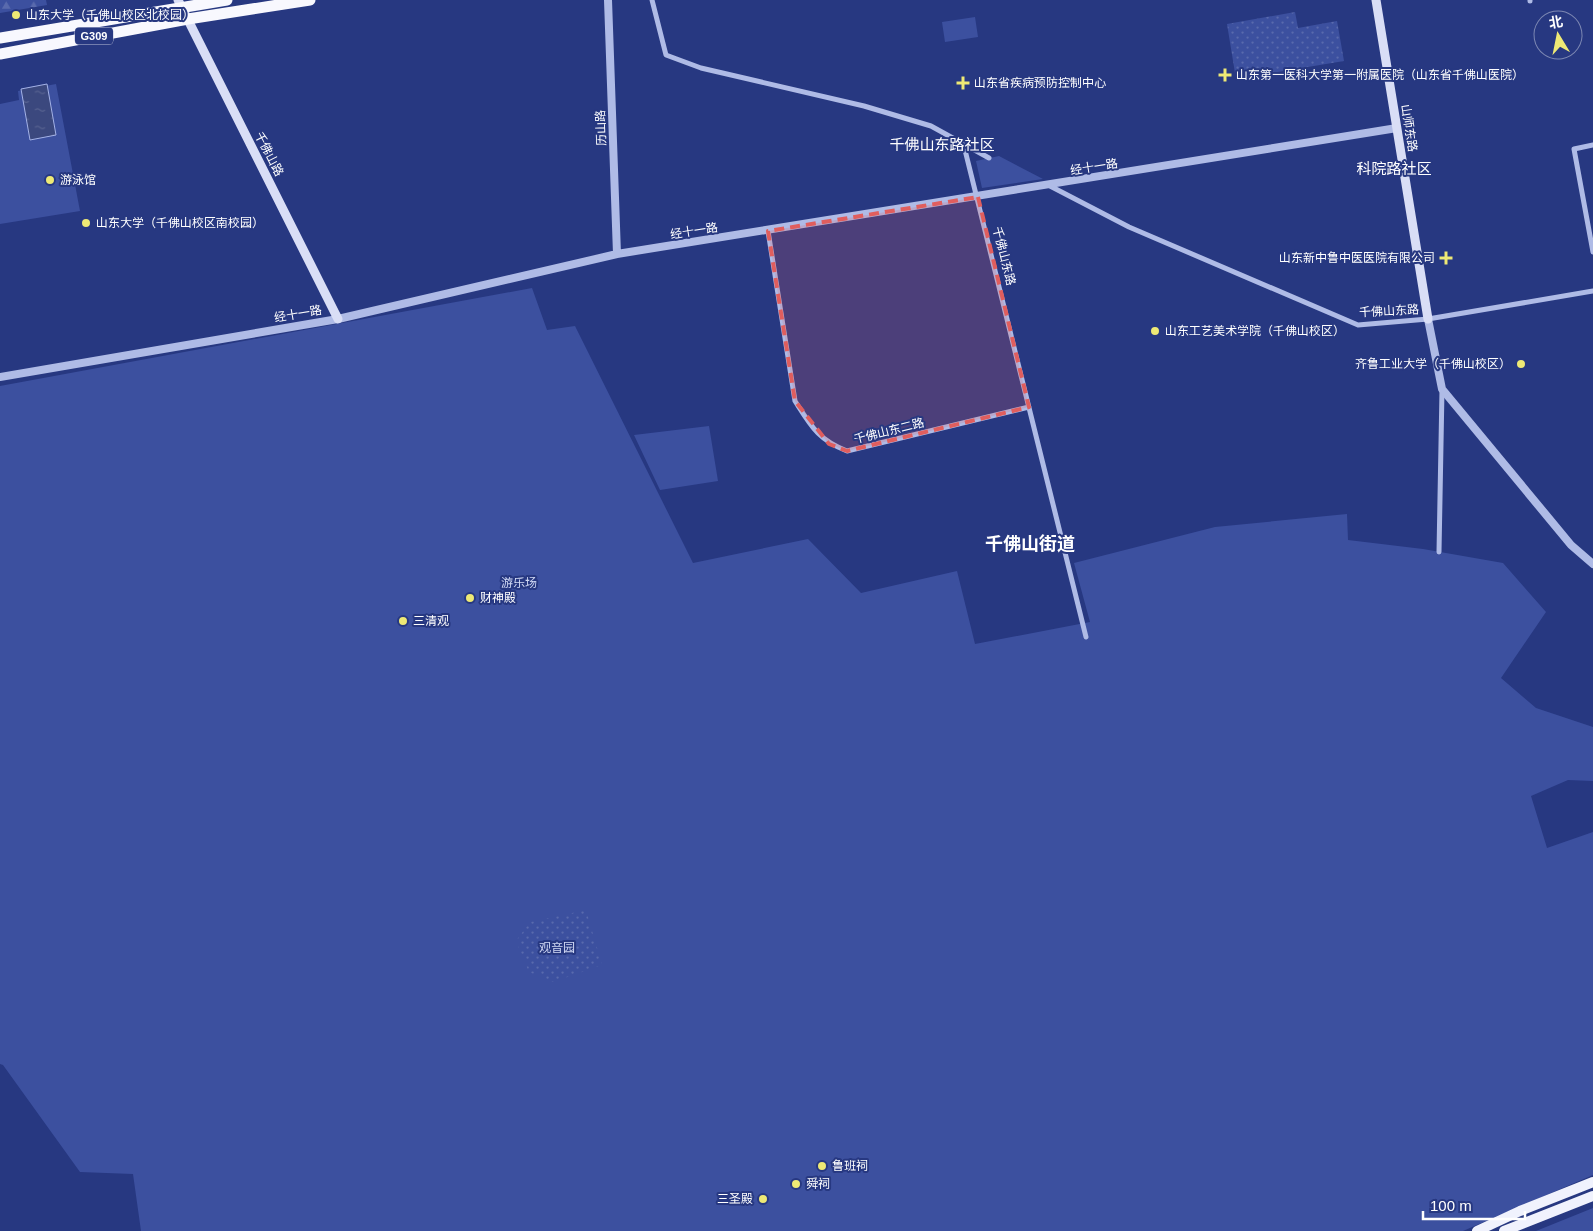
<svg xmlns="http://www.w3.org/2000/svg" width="1593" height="1231" font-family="Helvetica,'Noto Sans SC',sans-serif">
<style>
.forest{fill:url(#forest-firs)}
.park{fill:#3c509f}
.garden{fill:url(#garden-dots)}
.water{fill:url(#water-ripples);stroke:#a4b2e7}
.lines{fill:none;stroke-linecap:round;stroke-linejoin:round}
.minor{stroke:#afbbe6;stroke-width:5}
.tertiary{stroke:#afbbe6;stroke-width:8}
.secondary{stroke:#d9def6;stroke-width:9}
.primary{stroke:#f0f2fd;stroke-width:10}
.trunk{stroke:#f8f8fe;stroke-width:11}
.marked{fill:#e05e5e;fill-opacity:0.2;stroke:#e05e5e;stroke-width:4;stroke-dasharray:10 6;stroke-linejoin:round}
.poi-dot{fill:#eee975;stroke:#273881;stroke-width:2}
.labels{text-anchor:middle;stroke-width:4;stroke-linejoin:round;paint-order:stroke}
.shield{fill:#273881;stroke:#bec3d9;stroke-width:1}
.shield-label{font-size:11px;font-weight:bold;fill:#fff}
.poi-label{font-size:12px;fill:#fff;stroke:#273881;text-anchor:start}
.street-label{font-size:12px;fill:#fff;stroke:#273881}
.park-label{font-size:12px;fill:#d2daf5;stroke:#273881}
.quarter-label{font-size:15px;fill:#fff;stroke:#273881}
.district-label{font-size:18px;font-weight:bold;fill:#fff;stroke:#273881}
</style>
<defs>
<pattern id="forest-firs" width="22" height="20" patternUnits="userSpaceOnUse" patternTransform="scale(1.25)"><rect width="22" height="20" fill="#3c509f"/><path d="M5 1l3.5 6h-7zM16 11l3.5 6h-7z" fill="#596aad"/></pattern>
<pattern id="garden-dots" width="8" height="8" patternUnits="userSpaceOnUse" patternTransform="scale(1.25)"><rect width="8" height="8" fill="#3c509f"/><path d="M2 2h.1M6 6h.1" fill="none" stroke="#596aad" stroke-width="1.8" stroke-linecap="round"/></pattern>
<pattern id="water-ripples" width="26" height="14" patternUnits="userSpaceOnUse" patternTransform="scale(1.25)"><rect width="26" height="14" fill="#3b487e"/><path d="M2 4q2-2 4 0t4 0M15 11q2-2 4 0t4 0" fill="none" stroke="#586391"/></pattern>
</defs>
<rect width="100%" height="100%" fill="#273881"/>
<path class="forest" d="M 0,0 L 46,0 L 47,5 L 0,13 Z"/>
<path class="park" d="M 975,17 L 978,37 L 945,42 L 942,22 Z
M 56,84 L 80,211 L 0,224 L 0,104 L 19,100 L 18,91 Z
M 999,156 L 1043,179 L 982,188 L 976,161 Z
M 532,288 L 547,330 L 575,326 L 693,563 L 808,539 L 861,593 L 957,571 L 975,644 L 1090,622 L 1074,563 L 1215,527 L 1347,514 L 1348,540 L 1423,549 L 1503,563 L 1546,612 L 1501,678 L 1536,708 L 1593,727 L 1593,781 L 1568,780 L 1531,796 L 1547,848 L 1593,832 L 1593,1175 L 1463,1231 L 141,1231 L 133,1174 L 80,1172 L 3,1065 L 0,1064 L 0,386 Z
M 709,426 L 718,481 L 660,490 L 634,435 Z
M 1593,1208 L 1593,1231 L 1536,1231 Z"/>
<path class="garden" d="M 1295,12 L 1298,28 L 1337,21 L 1344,61 L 1236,79 L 1227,24 Z
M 586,910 L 602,965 L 553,982 L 529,972 L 516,941 L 530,922 Z"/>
<path class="water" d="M 47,84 L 56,135 L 30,140 L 21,89 Z"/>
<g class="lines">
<path class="minor" d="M 652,0 L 666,55 L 701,68 L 864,106 L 931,126 L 989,158
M 1530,0 L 1530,1
M 963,142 L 1086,637
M 1593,145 L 1574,149 L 1593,252
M 1050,186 L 1129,227 L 1358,325 L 1428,319 L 1593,291
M 768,231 L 795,401 C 811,426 818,440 847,451 L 1029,407
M 1439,552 L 1442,390"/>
<path class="tertiary" d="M 608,0 L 617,254
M 1428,319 L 1442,389 L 1571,545 L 1593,564
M 0,377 L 338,319 L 617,254 L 1397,128"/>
<path class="secondary" d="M 178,0 L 338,319
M 1376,0 L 1428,319"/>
<path class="primary" d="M 1477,1231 L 1520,1211 L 1593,1182
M 1504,1231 L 1593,1196"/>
<path class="trunk" d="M 0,38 L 227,0
M 0,54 L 188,19 L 310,0"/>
</g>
<path class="marked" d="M 978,197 L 1029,407 L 847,451 L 829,444 L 795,401 L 768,231 Z"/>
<g class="poi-dot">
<circle cx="16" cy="15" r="5"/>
<path d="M1222.5 67.5h5v5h5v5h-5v5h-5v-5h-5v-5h5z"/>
<path d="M960.5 75.5h5v5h5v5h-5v5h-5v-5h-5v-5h5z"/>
<circle cx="50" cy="180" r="5"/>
<circle cx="86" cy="223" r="5"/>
<path d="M1443.5 250.5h5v5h5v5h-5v5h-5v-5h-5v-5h5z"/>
<circle cx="1155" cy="331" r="5"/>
<circle cx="1521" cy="364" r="5"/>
<circle cx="470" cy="598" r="5"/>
<circle cx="403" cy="621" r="5"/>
<circle cx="822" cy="1166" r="5"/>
<circle cx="796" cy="1184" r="5"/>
<circle cx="763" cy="1199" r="5"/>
</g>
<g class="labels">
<rect class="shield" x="75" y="27.5" width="38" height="17" rx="4"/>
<g class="shield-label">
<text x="94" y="40">G309</text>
</g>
<g class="poi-label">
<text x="26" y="19">山东大学（千佛山校区北校园）</text>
<text x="1236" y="79">山东第一医科大学第一附属医院（山东省千佛山医院）</text>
<text x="974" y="87">山东省疾病预防控制中心</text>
<text x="60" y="184">游泳馆</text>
<text x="96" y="227">山东大学（千佛山校区南校园）</text>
<text x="1435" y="262" text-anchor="end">山东新中鲁中医医院有限公司</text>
<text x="1165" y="335">山东工艺美术学院（千佛山校区）</text>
<text x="1511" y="368" text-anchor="end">齐鲁工业大学（千佛山校区）</text>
<text x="480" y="602">财神殿</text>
<text x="413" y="625">三清观</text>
<text x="832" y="1170">鲁班祠</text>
<text x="806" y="1188">舜祠</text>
<text x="753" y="1203" text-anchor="end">三圣殿</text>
</g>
<g class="street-label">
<text transform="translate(601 128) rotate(-92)" y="4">历山路</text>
<text transform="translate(1409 128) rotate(81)" y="4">山师东路</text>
<text transform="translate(269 154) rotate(63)" y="4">千佛山路</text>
<text transform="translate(1094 167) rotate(-9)" y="4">经十一路</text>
<text transform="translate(694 231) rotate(-9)" y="4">经十一路</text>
<text transform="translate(1004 256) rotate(76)" y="4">千佛山东路</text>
<text transform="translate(1389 311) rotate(-3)" y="4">千佛山东路</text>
<text transform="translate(298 314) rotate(-10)" y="4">经十一路</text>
<text transform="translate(889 431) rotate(-14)" y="4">千佛山东二路</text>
</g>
<g class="park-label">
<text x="519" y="587">游乐场</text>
<text x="557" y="952">观音园</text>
</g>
<g class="quarter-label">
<text x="942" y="150">千佛山东路社区</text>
<text x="1394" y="174">科院路社区</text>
</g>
<g class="district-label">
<text x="1030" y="550">千佛山街道</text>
</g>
</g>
<g transform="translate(1558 35) rotate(350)"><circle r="24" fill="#273881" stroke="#7d88b3"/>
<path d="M0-4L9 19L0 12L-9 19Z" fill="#eee975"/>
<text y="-8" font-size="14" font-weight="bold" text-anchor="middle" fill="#ffffff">北</text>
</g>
<path d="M1423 1211v8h102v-8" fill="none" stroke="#ffffff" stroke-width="2.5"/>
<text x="1430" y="1211" font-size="15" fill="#ffffff" stroke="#273881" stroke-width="4" paint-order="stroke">100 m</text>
</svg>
